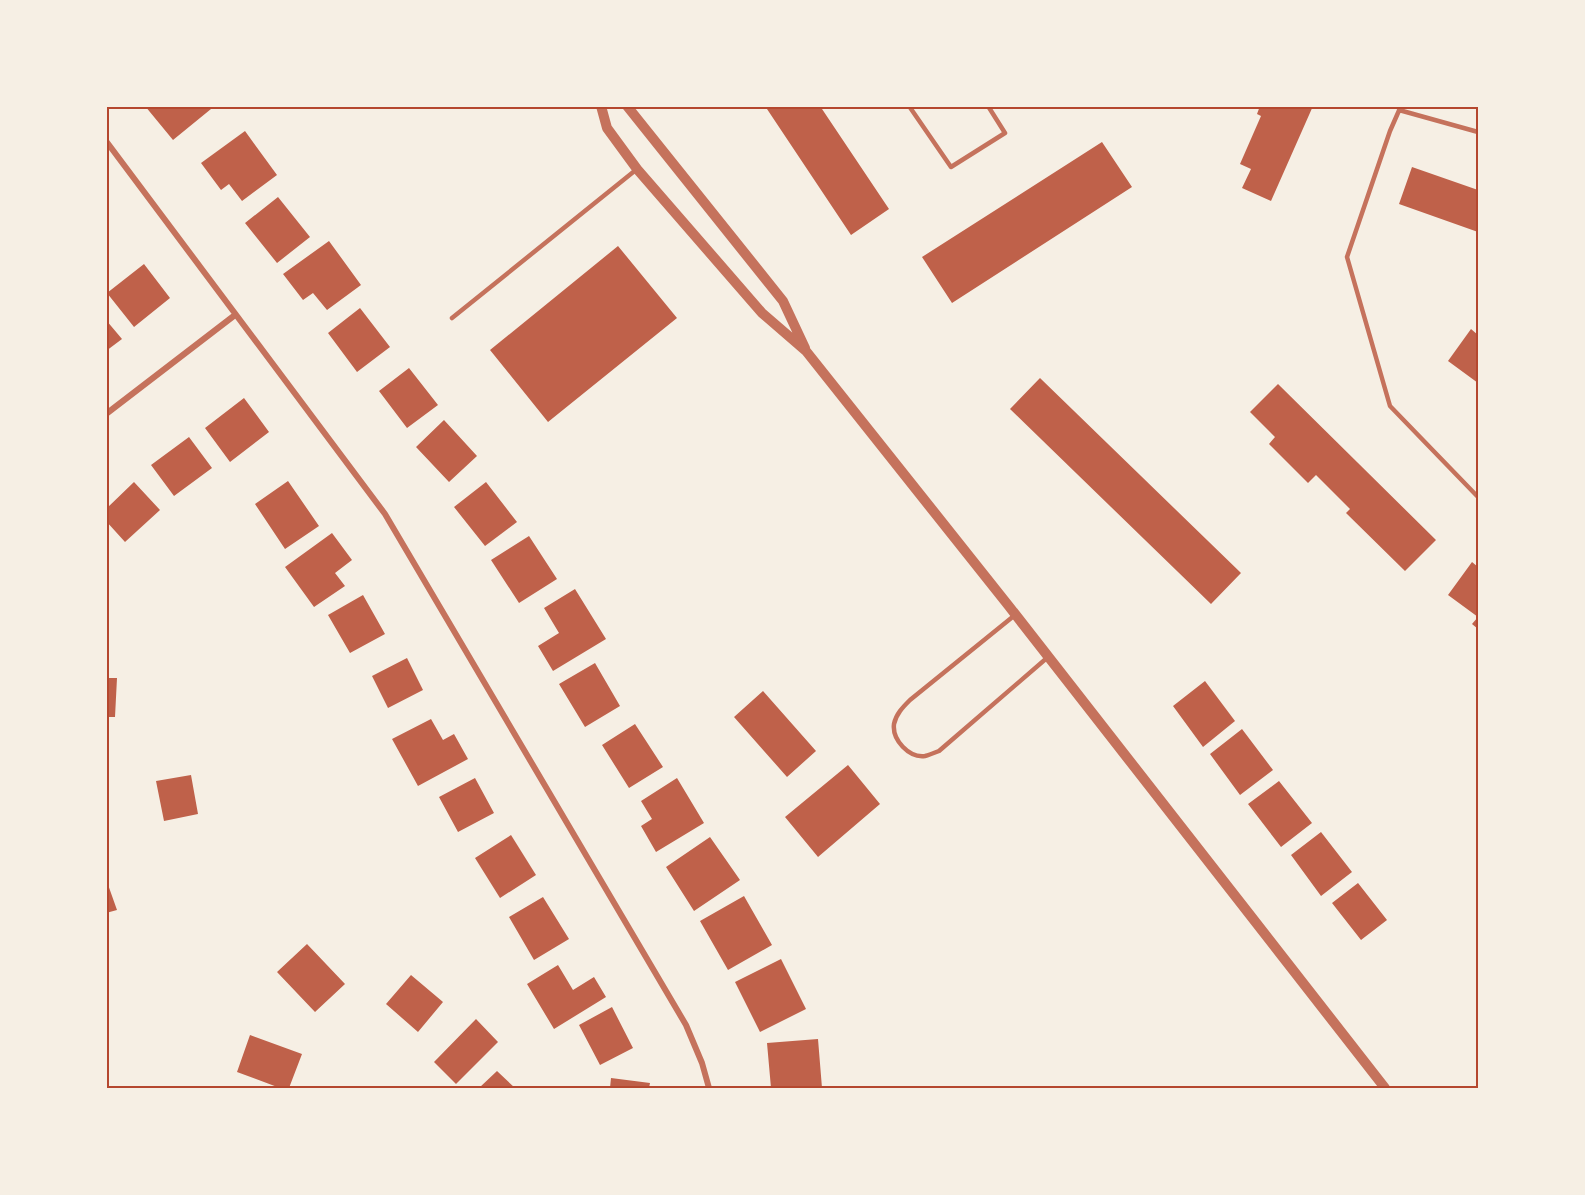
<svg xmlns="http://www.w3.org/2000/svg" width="1585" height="1195" font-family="Cabin,sans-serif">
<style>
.building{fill:#bf614a}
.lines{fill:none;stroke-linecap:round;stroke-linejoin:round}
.service{stroke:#c5725c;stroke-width:4.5}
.minor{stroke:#c5725c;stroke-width:6}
.tertiary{stroke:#c5725c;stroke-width:10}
.neatline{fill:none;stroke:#b5482f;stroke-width:2}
</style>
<rect width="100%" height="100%" fill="#f6efe4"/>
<path class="building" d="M 145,106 L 209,106 L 211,109 L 173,140 Z
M 765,106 L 820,106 L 889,209 L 851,235 Z
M 1260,106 L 1313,106 L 1271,201 L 1242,188 L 1251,169 L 1240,164 L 1261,116 L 1257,114 Z
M 245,131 L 277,175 L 242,201 L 229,184 L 221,190 L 201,163 Z
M 1102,142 L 1132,187 L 952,303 L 922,257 Z
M 1412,167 L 1478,190 L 1478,232 L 1399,204 Z
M 278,197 L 310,237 L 277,263 L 245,223 Z
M 329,241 L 361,285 L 327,310 L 313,293 L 303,300 L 283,274 Z
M 618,246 L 677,318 L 548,422 L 490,350 Z
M 144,264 L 170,298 L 134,327 L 107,293 Z
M 360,308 L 390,347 L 357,372 L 328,333 Z
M 106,320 L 122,339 L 106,351 Z
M 1471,329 L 1478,335 L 1478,383 L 1448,361 Z
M 409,368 L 438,405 L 407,428 L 379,391 Z
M 1040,378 L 1241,573 L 1211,604 L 1010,409 Z
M 1278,384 L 1436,540 L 1405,571 L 1346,513 L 1350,509 L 1316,475 L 1308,483 L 1269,444 L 1275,437 L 1250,412 Z
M 244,398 L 269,432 L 230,462 L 205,428 Z
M 444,420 L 477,456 L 449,482 L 416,447 Z
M 189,437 L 212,468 L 174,496 L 151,465 Z
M 288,481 L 319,526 L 285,549 L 255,504 Z
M 134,482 L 160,510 L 125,542 L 106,521 L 106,509 Z
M 486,482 L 517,522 L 485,546 L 454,507 Z
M 332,533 L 352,560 L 335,573 L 345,586 L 314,607 L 285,567 Z
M 529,536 L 557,579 L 519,603 L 491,560 Z
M 1472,562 L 1478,567 L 1478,629 L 1472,624 L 1478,617 L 1448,595 Z
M 575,589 L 606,639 L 553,671 L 538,646 L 559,633 L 544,608 Z
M 363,595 L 385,634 L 350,653 L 328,615 Z
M 407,658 L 423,690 L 388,708 L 372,676 Z
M 595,663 L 620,706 L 585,727 L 559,684 Z
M 106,678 L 117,678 L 115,717 L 106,717 Z
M 1205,681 L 1235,721 L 1203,747 L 1173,706 Z
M 763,691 L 816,751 L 787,777 L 734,717 Z
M 431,719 L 443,740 L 454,734 L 468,759 L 418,786 L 392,739 Z
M 635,724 L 663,767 L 629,788 L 602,745 Z
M 1242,729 L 1273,770 L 1240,795 L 1210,754 Z
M 848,765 L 880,804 L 818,857 L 785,817 Z
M 191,775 L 198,814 L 164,821 L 156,781 Z
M 475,778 L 494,813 L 458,832 L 439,797 Z
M 677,778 L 704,823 L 656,852 L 641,826 L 652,819 L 641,801 Z
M 1279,781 L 1312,823 L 1281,847 L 1248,804 Z
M 1321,832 L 1352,872 L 1321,896 L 1291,855 Z
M 511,835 L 536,875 L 500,898 L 475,858 Z
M 710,837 L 740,880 L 694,911 L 666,867 Z
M 106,879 L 117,910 L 106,913 Z
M 1358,883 L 1387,920 L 1361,940 L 1332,903 Z
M 744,896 L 772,945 L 728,970 L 700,921 Z
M 543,897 L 569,939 L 534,960 L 509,917 Z
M 307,944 L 345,984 L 315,1012 L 277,972 Z
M 781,959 L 806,1009 L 760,1032 L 735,982 Z
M 558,965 L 573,990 L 594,977 L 606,997 L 554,1029 L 527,984 Z
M 411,975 L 443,1002 L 418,1032 L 386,1004 Z
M 612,1007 L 633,1048 L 600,1065 L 579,1025 Z
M 476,1019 L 498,1042 L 456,1084 L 434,1062 Z
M 250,1035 L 302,1054 L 289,1088 L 280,1088 L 237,1072 Z
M 818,1039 L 822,1088 L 771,1088 L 767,1043 Z
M 497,1071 L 515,1088 L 479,1088 Z
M 611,1078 L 650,1083 L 649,1088 L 610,1088 Z"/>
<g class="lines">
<path class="service" d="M 909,106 L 951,167 L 1005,133 L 988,106
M 1401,106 L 1390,131 L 1347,257 L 1390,406 L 1478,497
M 1399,110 L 1478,132
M 452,318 L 637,169
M 1015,615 L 910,700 C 903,707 896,714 894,724 C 892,740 909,758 925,756 C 929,755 934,753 939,751 L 1048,657"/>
<path class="minor" d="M 106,141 L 385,514 L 686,1025 L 702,1063 L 709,1088
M 106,414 L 235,315"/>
<path class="tertiary" d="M 601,106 L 607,128 L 637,169 L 762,313 L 806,351 L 1008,605 L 1385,1088
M 627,106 L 783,301 L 805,348"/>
</g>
<rect width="1585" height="1195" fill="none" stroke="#f6efe4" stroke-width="216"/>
<rect x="108" y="108" width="1369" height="979" class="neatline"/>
</svg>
